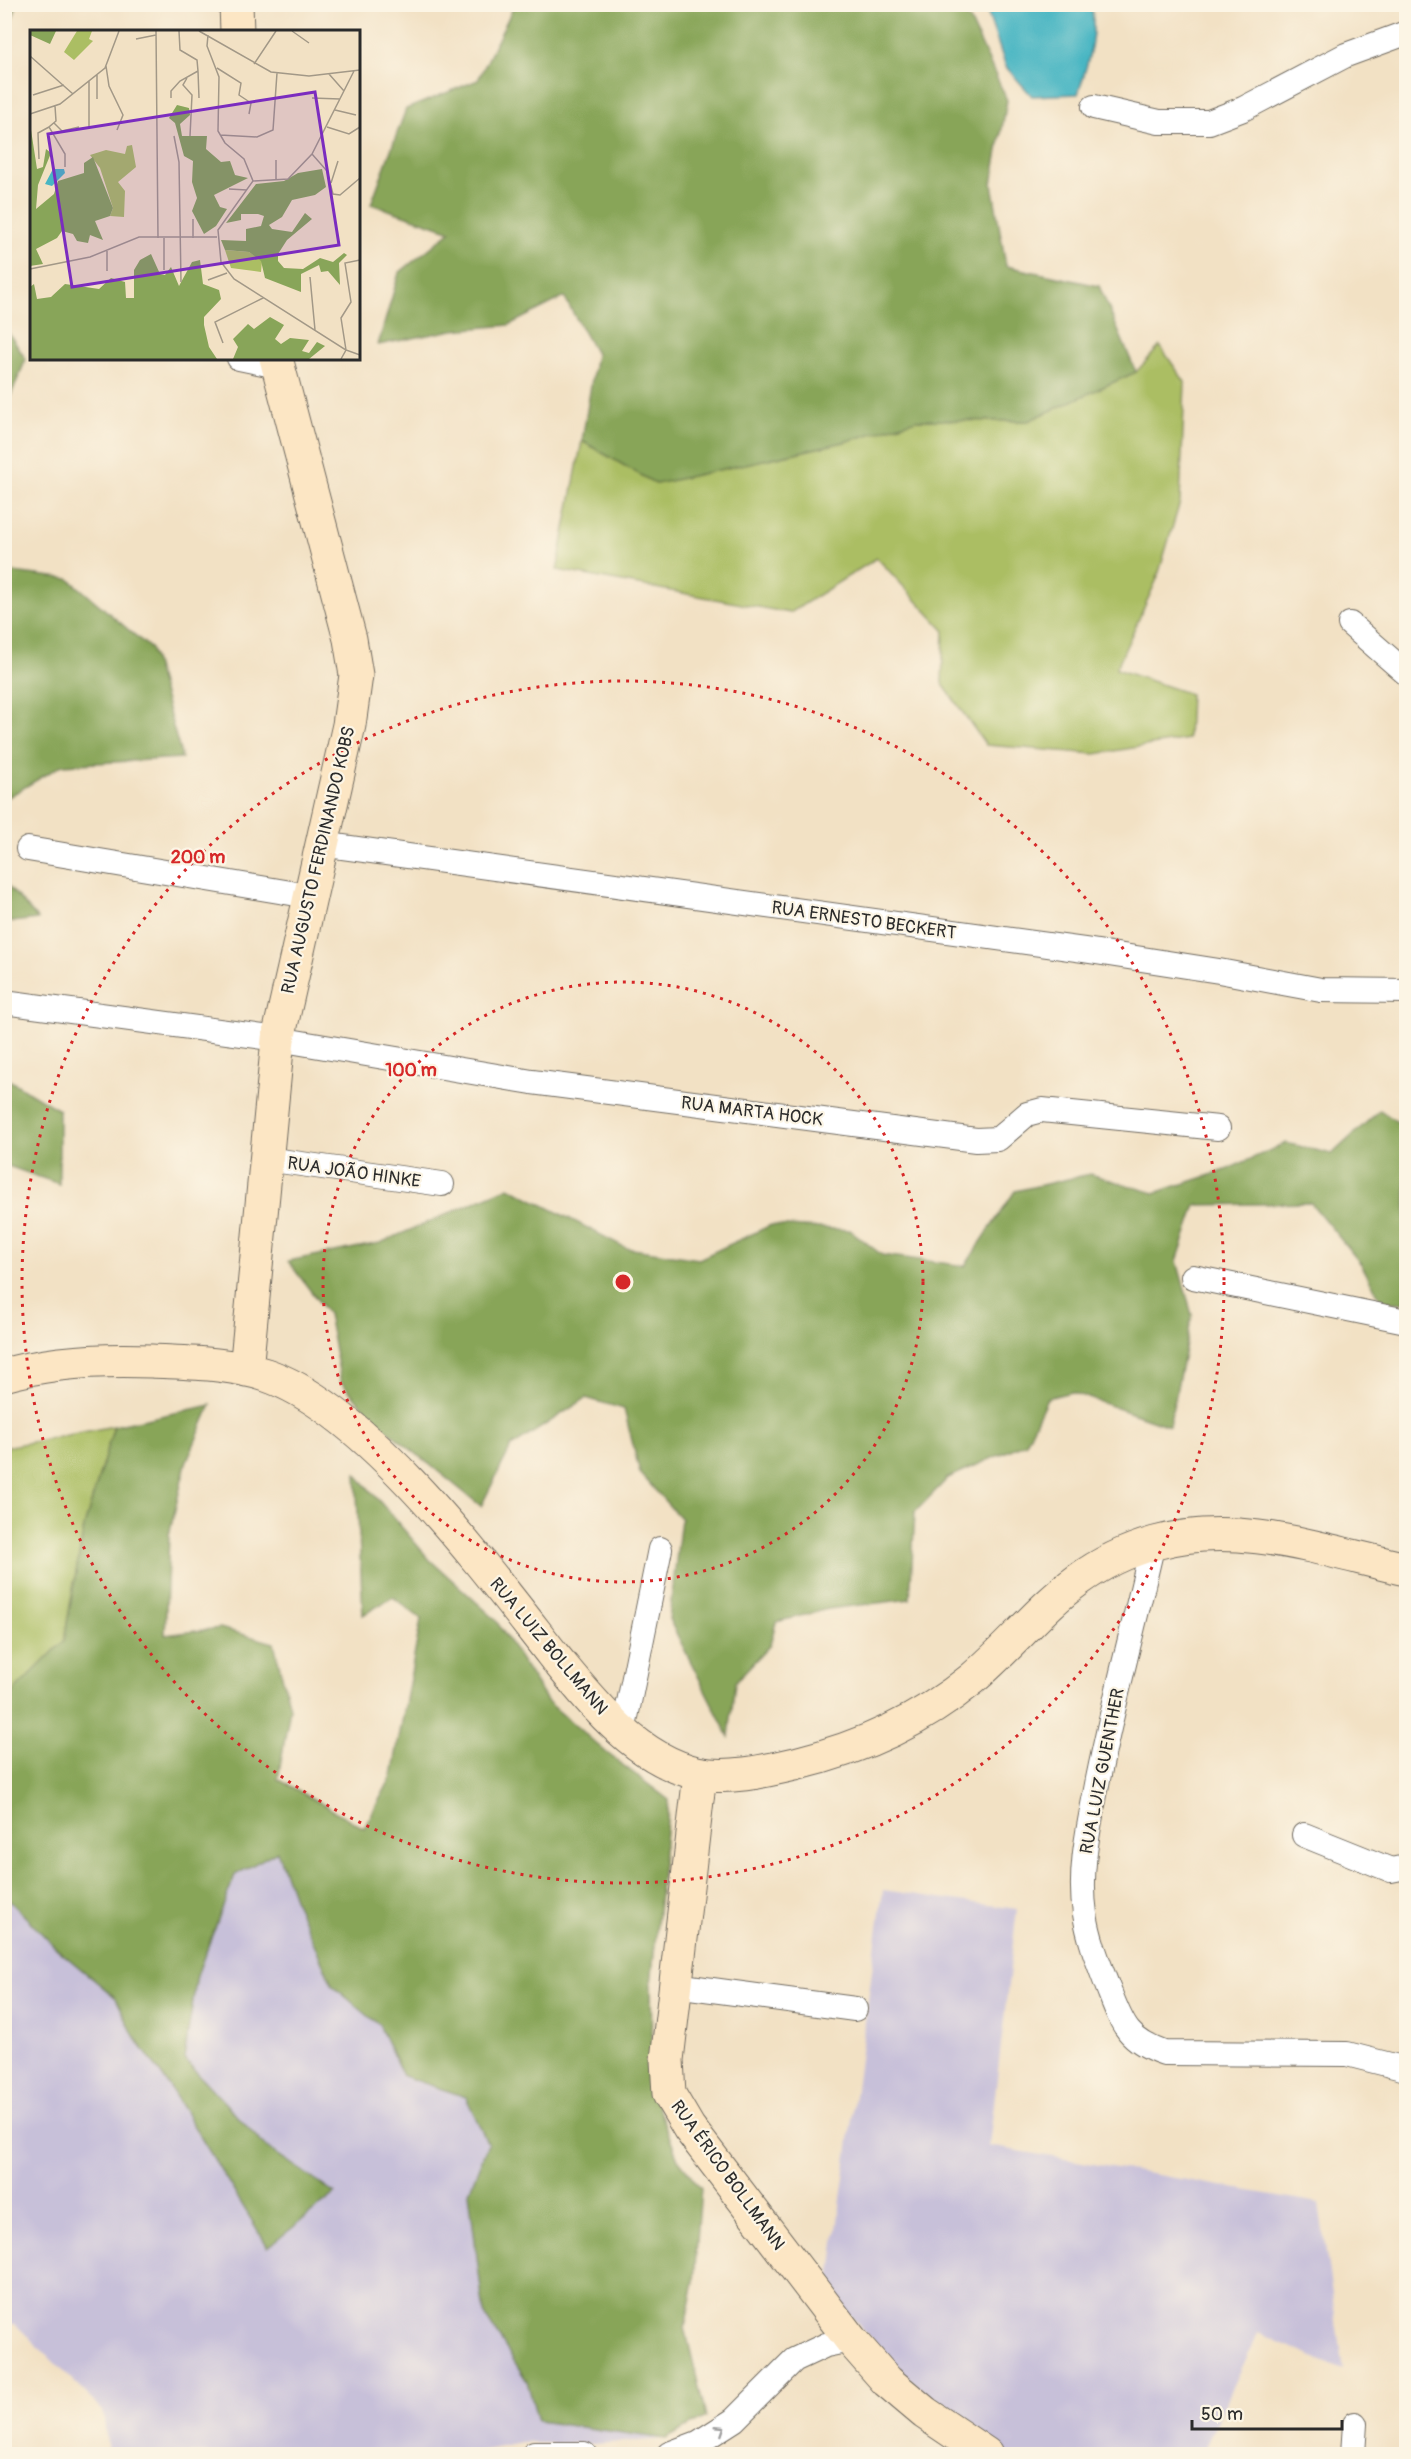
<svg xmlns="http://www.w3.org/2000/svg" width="1411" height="2459" font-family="Pangolin,sans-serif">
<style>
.industrial{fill:#c7c0d9}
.green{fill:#abbe63;stroke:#6b7447;stroke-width:1.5}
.forest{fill:#88a559;stroke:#5a6842;stroke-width:1.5}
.water{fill:#48b6c3;stroke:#3a7077;stroke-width:1.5}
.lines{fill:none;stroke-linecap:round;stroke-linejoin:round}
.street-casing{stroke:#716b61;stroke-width:26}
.secondary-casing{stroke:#716b61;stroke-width:35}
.street{stroke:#fff;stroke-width:24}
.secondary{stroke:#fce6c4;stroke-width:33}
.oneway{stroke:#a0a0a0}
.ring{fill:none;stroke:#d62828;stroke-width:3;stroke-dasharray:3 6}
.labels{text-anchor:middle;stroke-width:4.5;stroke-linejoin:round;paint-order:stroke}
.street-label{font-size:18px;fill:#2b2b2b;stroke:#fcf5e5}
.inset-road{fill:none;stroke:#a29887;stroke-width:1.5}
.view{fill:#7b2cbf;fill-opacity:0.15;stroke:#7b2cbf;stroke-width:3}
.inset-edge{fill:none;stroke:#2b2b2b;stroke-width:3}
.centre{fill:#d62828;stroke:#fcf5e5;stroke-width:3}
.ring-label{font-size:18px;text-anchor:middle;font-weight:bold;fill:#d62828;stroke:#fcf5e5;stroke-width:4.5;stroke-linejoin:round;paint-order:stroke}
</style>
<rect width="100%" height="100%" fill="#fcf5e5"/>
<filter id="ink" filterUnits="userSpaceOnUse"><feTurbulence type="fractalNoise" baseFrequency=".0167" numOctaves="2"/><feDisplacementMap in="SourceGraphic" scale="12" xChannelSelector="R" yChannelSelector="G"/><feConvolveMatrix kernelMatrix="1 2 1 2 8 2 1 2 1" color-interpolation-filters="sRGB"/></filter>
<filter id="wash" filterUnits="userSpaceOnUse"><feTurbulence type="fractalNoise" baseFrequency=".008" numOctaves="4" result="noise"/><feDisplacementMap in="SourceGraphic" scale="24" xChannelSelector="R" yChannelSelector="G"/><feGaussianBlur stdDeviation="1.35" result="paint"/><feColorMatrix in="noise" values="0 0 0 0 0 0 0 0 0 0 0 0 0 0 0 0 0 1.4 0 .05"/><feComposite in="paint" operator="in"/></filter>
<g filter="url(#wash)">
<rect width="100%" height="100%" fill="#f2e1c4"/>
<path class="industrial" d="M 4,1759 L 305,1814 L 658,2107 L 678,2159 L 701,2188 L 694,2281 L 685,2328 L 706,2417 L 666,2439 L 593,2444 L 522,2443 L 465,2454 L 108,2454 L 103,2410 L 15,2324 L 5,2324 Z
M 883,1890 L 1017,1909 L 989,2146 L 1319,2203 L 1343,2370 L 1258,2333 L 1202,2454 L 1007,2454 L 946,2413 L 889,2359 L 846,2311 L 829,2287 Z"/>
<path class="green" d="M 1160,346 L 1185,382 L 1180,502 L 1157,579 L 1116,669 L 1190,694 L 1188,739 L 1095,754 L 986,745 L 942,683 L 944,630 L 877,558 L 790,613 L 557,570 L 582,441 L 656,484 L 844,442 L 916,420 L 1028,421 L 1136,372 Z
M 114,1426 L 84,1527 L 64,1641 L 5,1701 L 5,1447 Z"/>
<path class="forest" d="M 5,4 L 17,5 L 5,40 L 4,5 Z
M 515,4 L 953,5 L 970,20 L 1007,100 L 992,184 L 1006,266 L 1099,286 L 1136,372 L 1028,421 L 916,420 L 844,442 L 656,484 L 582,441 L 596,354 L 564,297 L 509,325 L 453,330 L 378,345 L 399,273 L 451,231 L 371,204 L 406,109 L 478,80 Z
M 5,328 L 26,359 L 5,409 Z
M 5,571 L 69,579 L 151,649 L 182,758 L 62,765 L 5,799 Z
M 4,883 L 5,883 L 38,919 L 5,923 Z
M 4,1077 L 59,1110 L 59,1184 L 5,1165 Z
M 1380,1110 L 1406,1128 L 1406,1303 L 1382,1302 L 1361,1264 L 1311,1203 L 1196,1205 L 1177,1261 L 1192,1315 L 1169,1426 L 1071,1392 L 1047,1398 L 1026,1443 L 948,1478 L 915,1512 L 910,1599 L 828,1609 L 776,1622 L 770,1645 L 735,1682 L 729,1737 L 669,1619 L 681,1519 L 640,1473 L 624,1409 L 586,1398 L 511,1447 L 481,1506 L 377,1422 L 341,1382 L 328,1314 L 288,1261 L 380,1243 L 509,1187 L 626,1248 L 699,1259 L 771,1225 L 850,1230 L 882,1255 L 965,1266 L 1015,1191 L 1090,1174 L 1154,1193 L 1226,1170 L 1286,1143 L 1332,1154 Z
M 211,1405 L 186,1463 L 169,1535 L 165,1635 L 220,1628 L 274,1643 L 290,1708 L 278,1779 L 364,1828 L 392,1776 L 421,1619 L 393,1597 L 363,1615 L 356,1474 L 430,1560 L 495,1619 L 547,1701 L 607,1753 L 669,1800 L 651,1985 L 652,2051 L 658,2107 L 678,2159 L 701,2188 L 694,2281 L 685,2328 L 706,2417 L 666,2439 L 538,2421 L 527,2381 L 484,2314 L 469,2192 L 488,2144 L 466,2097 L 403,2076 L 379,2025 L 333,1986 L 296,1904 L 277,1851 L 235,1875 L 197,1975 L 184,2059 L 264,2145 L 335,2194 L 268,2247 L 168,2084 L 134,2036 L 116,1998 L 57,1949 L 5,1896 L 4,1701 L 64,1641 L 84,1527 L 114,1426 Z"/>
<path class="water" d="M 985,5 L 1091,5 C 1098,35 1087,65 1078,94 L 1032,96 L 1006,67 Z"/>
</g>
<g filter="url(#ink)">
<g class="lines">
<g class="street-casing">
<path id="street" d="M 1094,107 L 1159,122 L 1209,122 L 1243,109 L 1346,55 L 1406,33
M 239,358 L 278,366
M 1350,624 L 1406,673
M 321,844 L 1084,950 L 1219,971 L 1321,990 L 1406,991
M 28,849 L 309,896
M 4,1002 L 278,1039 L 532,1082 L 976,1140 L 998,1139 L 1027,1114 L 1042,1110 L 1218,1128
M 266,1159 L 442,1184
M 1193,1277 L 1406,1321
M 1153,1543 C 1135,1621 1114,1700 1098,1779 C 1090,1823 1078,1868 1085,1914 C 1089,1940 1099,1964 1108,1988 C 1122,2023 1126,2040 1164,2053 L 1347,2054 L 1406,2069
M 623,1732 L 660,1549
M 1304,1835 L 1391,1870 L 1406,1867
M 675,1985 L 855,2009
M 534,2454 L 584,2454
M 669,2454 L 698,2443 L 734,2420 L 794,2360 L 826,2345 L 851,2340
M 1353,2454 L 1355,2424"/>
</g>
<g class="secondary-casing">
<path id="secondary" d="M 236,4 L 237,32
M 246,1370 L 278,1039 L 349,725 L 356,675 L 350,639 L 276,358
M 4,1375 C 52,1361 102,1359 152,1361 C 190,1363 230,1363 266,1375 C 368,1409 487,1571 553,1655 C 591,1701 635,1759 697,1773 C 728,1780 765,1771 795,1764 C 861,1748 920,1722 972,1679 C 1037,1623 1066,1568 1155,1543 C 1238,1519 1325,1551 1406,1569
M 700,1774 L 667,2060 L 669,2094 L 689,2128 L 851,2340 L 887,2381 L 925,2413 L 986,2454"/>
</g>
<use href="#street" class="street"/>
<use href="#secondary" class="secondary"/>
</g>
<defs><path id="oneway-chevron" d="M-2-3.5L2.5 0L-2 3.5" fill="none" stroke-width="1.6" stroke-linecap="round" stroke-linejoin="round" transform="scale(1.5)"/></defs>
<use class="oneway" href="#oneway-chevron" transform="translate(721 2429) rotate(-33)"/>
</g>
<g class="ring">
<circle cx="623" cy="1282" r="300"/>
<circle cx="623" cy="1282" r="601"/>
</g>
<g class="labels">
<g class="street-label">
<text transform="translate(318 860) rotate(-77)" y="6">RUA AUGUSTO FERDINANDO KOBS</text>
<text transform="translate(864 920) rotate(8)" y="6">RUA ERNESTO BECKERT</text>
<text transform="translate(752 1111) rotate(7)" y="6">RUA MARTA HOCK</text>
<text transform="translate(354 1172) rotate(8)" y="6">RUA JOÃO HINKE</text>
<text transform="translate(549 1646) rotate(50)" y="6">RUA LUIZ BOLLMANN</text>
<text transform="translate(1102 1771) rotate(-79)" y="6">RUA LUIZ GUENTHER</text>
<text transform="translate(728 2175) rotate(54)" y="6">RUA ÉRICO BOLLMANN</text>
</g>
</g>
<g transform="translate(30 30)">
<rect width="330" height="330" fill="#f2e1c4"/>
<path d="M 47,1 L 62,1 L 59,9 L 63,11 L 44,30 L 34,22 ZM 102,115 L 106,137 L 88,152 L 95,161 L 94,187 L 80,186 L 83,178 L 70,138 L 60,125 L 76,120 L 95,124 L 97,116 ZM 195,220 L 219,222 L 232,231 L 231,242 L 201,238 Z" fill="#abbe63"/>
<path d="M 0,1 L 26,1 L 20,14 L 0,5 ZM 147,75 L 159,78 L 160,85 L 150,94 L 152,106 L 177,106 L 176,119 L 191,132 L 200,131 L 205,145 L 218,148 L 184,165 L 190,177 L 197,179 L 186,196 L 174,204 L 162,181 L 167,168 L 162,152 L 163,131 L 154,126 L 145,93 L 139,88 ZM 1,100 L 7,139 L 13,137 L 16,119 L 21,123 L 8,155 L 6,179 L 24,164 L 28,151 L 54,143 L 54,133 L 63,127 L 83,178 L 80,186 L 65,191 L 73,210 L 60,205 L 58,213 L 47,211 L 43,204 L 32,201 L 27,208 L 6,219 L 13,234 L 0,236 ZM 292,139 L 296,157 L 285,165 L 262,170 L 252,187 L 239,195 L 242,199 L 262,202 L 275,183 L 282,189 L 257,210 L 248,224 L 248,231 L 254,238 L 273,239 L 290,228 L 303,232 L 314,223 L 317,225 L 309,233 L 310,255 L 298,241 L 291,242 L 289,235 L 271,244 L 271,262 L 235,248 L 231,231 L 219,222 L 195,220 L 191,210 L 216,211 L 216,199 L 231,196 L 234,186 L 228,184 L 211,184 L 211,190 L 196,193 L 226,154 L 254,151 L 268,143 ZM 121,224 L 130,244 L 135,245 L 141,237 L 149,256 L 162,232 L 170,230 L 173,254 L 189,260 L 191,269 L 174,287 L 174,295 L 179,317 L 187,329 L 0,329 L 0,257 L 4,254 L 7,269 L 21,267 L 35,254 L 69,259 L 81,248 L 95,252 L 96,268 L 104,268 L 104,240 L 110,230 ZM 240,287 L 254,295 L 245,309 L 251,314 L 260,308 L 279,310 L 272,321 L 279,323 L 287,312 L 295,316 L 279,329 L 203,329 L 208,317 L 203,309 L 218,294 L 224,299 Z" fill="#88a559"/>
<path d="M 23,139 L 34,139 L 35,143 L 22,156 L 15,154 Z" fill="#48b6c3"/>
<path class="inset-road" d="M 126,1 L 128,208M 169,1 L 241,42 L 279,46 L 330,40M 262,1 L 279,13M 178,5 L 177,16 L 189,47 L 188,101 L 195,113 L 214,129 L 223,151 L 188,200 L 191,232 L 204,249 L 316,320 L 311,329M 106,9 L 126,5M 0,26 L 43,64M 224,34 L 246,1M 76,36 L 79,56 L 93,85 L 87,100M 187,38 L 211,53 L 209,65 L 221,73 L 219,84M 168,41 L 169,68M 299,44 L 314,61M 157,48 L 153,55 L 162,65 L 160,106M 59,51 L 59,97M 3,65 L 34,55M 141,68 L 141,61 L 150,51 L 168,41 L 167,30 L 150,20 L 149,1M 282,68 L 310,69M 67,69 L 67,44M 25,76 L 26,91 L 19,97 L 35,124 L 35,137M 305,80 L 326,85M 0,84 L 30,74 L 75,38 L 89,1M 24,93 L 32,101 L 49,97M 297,97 L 319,104 L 330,97M 190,105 L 227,107 L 243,100 L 247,43M 144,106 L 149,132 L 151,252M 282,124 L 297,141 L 303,164 L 310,165 L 330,148M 9,129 L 8,103 L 19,97M 246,130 L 246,150M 223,151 L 258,149 L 282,124 L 324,41M 301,153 L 308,131M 199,159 L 217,160M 163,189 L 163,208M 330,230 L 315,233 L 321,272 L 311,288 L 316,320 L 330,325M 0,239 L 60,227 L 109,207 L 187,207M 134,240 L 134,208M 77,241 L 77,221M 280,247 L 285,300M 178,250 L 197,243M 193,313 L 185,292 L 233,268"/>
<path class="view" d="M 285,62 L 309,215 L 42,257 L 18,104 Z"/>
<rect width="330" height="330" class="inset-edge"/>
</g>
<circle cx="623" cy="1282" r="9" class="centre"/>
<g class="ring-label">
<text x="198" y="863">200 m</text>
<text x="411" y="1076">100 m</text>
</g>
<rect width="1411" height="2459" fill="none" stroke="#fcf5e5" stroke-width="24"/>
<path d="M1192 2420v9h150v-9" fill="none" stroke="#2b2b2b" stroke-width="3"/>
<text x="1201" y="2420" font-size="18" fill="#2b2b2b" stroke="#fcf5e5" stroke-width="4.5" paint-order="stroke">50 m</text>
</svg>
